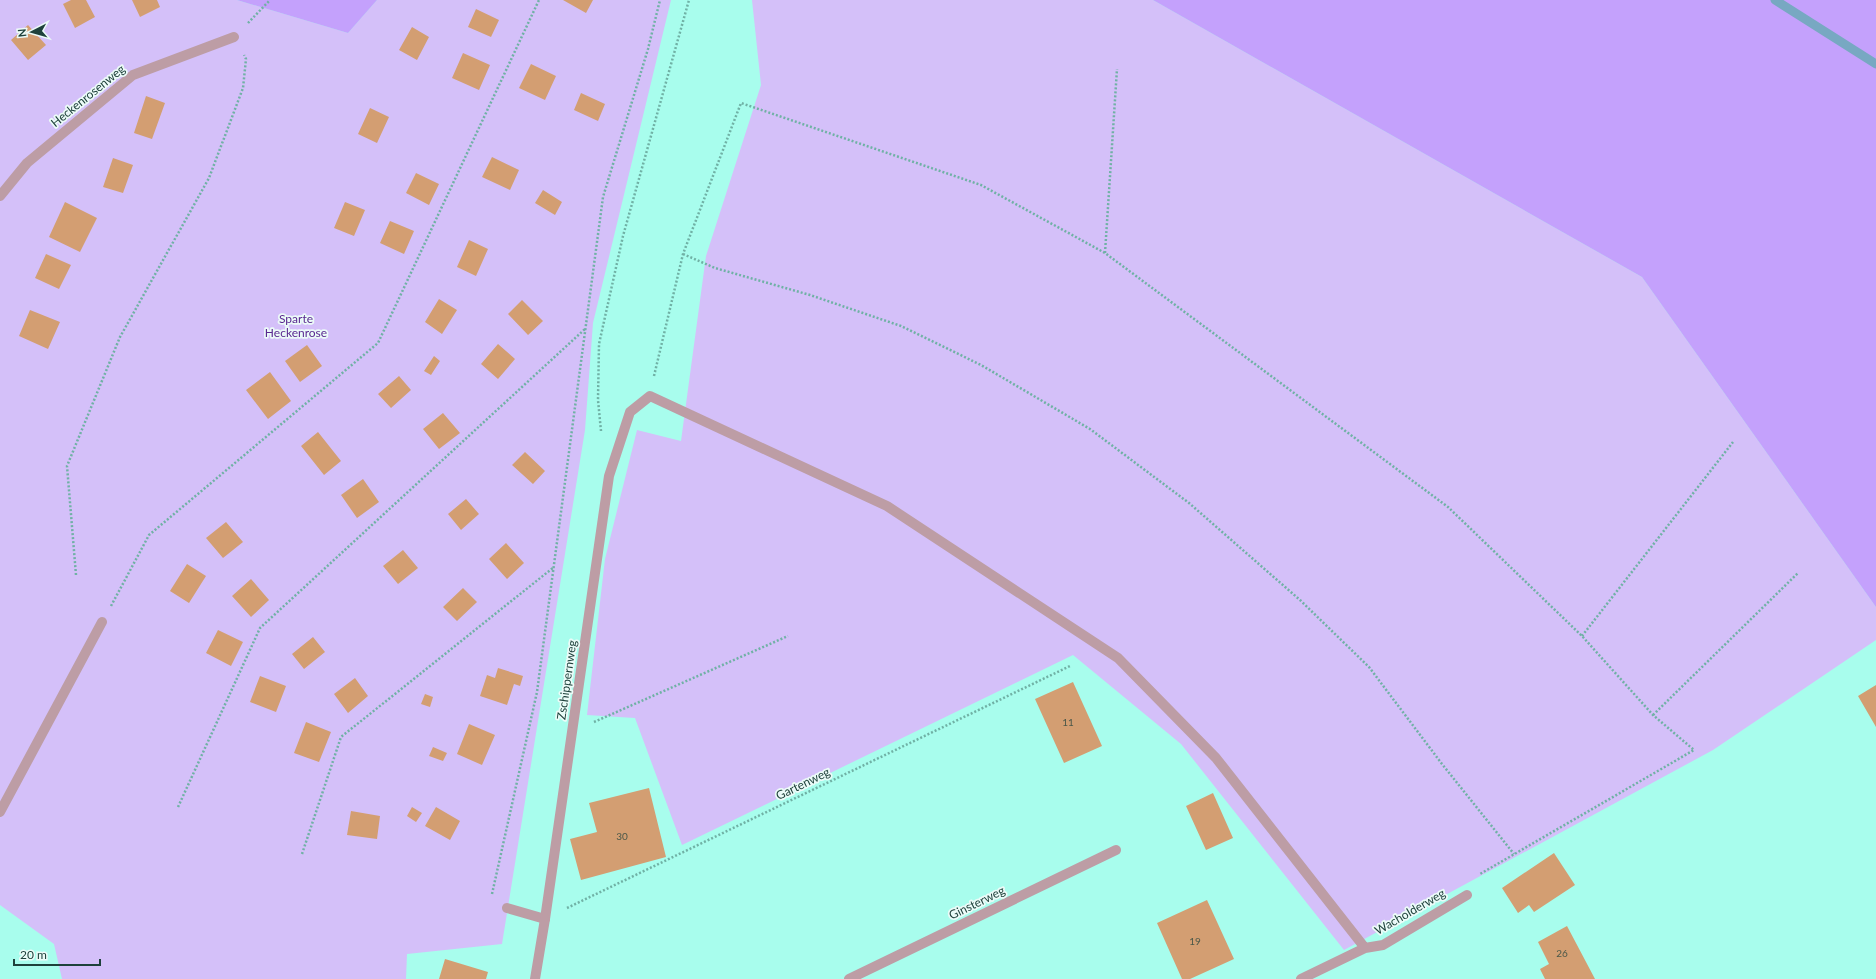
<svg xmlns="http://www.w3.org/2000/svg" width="1876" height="979" font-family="Lato,sans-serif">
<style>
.green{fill:#d4c0f9}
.forest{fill:#c4a1fc}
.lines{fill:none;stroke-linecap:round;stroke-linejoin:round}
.stream{stroke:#78a8c2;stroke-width:9}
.building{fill:#d39e72}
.path{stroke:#70b1a5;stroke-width:2.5;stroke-dasharray:2 2;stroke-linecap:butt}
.service{stroke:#bd9da5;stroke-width:10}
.minor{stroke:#bd9da5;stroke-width:10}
.labels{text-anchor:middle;stroke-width:3.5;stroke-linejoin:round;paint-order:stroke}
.number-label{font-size:10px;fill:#4b5849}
.street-label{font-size:12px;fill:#1e413b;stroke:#ecfbf8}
.park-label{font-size:12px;fill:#5a2990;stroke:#ecfbf8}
</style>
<rect width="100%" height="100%" fill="#a8fded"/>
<path class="green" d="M 0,0 L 237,0 L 348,33 L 377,0 L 671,0 L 593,323 L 585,430 L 502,944 L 407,954 L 406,979 L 62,979 L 54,944 L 0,905 Z
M 752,0 L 1153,0 L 1642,277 L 1876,607 L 1876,640 L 1713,750 L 1344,950 L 1181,744 L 1073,655 L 682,845 L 635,718 L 587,715 L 605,559 L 637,430 L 681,441 L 706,256 L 761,85 Z"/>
<path class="forest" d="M 237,0 L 377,0 L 348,33 Z
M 1153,0 L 1876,0 L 1876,607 L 1642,277 Z"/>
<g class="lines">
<path class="stream" d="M 1775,0 L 1876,64"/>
</g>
<path class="building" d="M 71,0 L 86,0 L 95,17 L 75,28 L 63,4 Z
M 132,0 L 157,0 L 160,7 L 140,17 Z
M 563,0 L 593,0 L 586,13 Z
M 476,9 L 499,20 L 491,37 L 468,27 Z
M 28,25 L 46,45 L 28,60 L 11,40 Z
M 412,27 L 429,37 L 417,60 L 399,50 Z
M 463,53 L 490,65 L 479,90 L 452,78 Z
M 531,64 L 556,76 L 545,100 L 519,88 Z
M 581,93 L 605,104 L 598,121 L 574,110 Z
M 146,96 L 165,103 L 152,139 L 134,133 Z
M 370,108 L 389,117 L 377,143 L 358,134 Z
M 492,157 L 519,170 L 510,190 L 482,177 Z
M 113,158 L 133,165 L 123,193 L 103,187 Z
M 416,173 L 439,184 L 429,205 L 406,193 Z
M 543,190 L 562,202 L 555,215 L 535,203 Z
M 65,202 L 97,218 L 80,252 L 49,237 Z
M 345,202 L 365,210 L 354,236 L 334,228 Z
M 390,221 L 414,231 L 404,254 L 380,243 Z
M 469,240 L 488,249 L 476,276 L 457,267 Z
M 46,254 L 71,265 L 59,289 L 35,278 Z
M 439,299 L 457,310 L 442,334 L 425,322 Z
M 522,300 L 543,321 L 528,335 L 508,314 Z
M 30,310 L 60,322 L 48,349 L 19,336 Z
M 498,344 L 515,359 L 498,379 L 481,364 Z
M 307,345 L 322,366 L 300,382 L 285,361 Z
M 434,356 L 440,361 L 431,375 L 424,371 Z
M 270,372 L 291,401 L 268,419 L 246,390 Z
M 399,376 L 411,390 L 391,408 L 378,394 Z
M 443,413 L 460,433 L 439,449 L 423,429 Z
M 318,432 L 341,461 L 324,475 L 301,446 Z
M 525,452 L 545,471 L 533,484 L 512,465 Z
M 363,479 L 379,502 L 357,518 L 341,495 Z
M 466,499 L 479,514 L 461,530 L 448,514 Z
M 226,522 L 243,542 L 223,558 L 206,538 Z
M 506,543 L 524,563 L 507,579 L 489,559 Z
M 403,550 L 418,568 L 398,584 L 383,566 Z
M 187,564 L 206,576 L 189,603 L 170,591 Z
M 251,579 L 269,600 L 251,617 L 232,596 Z
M 463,588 L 477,602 L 457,621 L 443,607 Z
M 218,630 L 243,642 L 231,666 L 206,653 Z
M 313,637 L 325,652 L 304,669 L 292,654 Z
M 498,668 L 523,676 L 520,686 L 514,684 L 507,705 L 480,696 L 487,675 L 495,678 Z
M 260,676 L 286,686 L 276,712 L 250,702 Z
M 355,678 L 368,696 L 348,713 L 334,694 Z
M 1073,682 L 1102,746 L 1064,763 L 1035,699 Z
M 1876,685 L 1876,727 L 1858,696 Z
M 425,694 L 433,697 L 430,707 L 421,704 Z
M 306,722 L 331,732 L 319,762 L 294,753 Z
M 469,724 L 495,735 L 482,765 L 457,754 Z
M 433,747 L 447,753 L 443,761 L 429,756 Z
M 649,788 L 666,857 L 581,880 L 570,839 L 597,832 L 589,803 Z
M 1213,793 L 1233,838 L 1206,850 L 1186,806 Z
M 412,807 L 422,813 L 416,822 L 407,816 Z
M 436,807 L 460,821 L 450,840 L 425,826 Z
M 351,811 L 380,816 L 377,839 L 347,835 Z
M 1554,853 L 1575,885 L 1534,912 L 1529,905 L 1518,913 L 1502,888 Z
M 1207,900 L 1234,959 L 1190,979 L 1182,979 L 1157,923 Z
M 1567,926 L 1595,979 L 1545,979 L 1540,969 L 1549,964 L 1538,942 Z
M 445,959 L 488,972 L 486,979 L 439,979 Z"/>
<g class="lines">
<path class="path" d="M 248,23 L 270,0
M 1105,253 L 1117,69
M 683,254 L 715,268 L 810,295 L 901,326 L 981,365 L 1090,429 L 1189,503 L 1300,600 L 1369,667 L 1442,764 L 1514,854
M 654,376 L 683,254 L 741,103 L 981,185 L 1105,253 L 1448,507 L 1582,636 L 1653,715 L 1694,750 L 1480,874
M 601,431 L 598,400 L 599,344 L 623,236 L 689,0
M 76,575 L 67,466 L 120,337 L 209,178 L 243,88 L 246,59 L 244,55
M 111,606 L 149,535 L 378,343 L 539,0
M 1582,636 L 1733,442
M 1653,715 L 1798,573
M 594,722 L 788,636
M 178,807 L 260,628 L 585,329
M 302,854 L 341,737 L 554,567
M 492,894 L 537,692 L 603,197 L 648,49 L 660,0
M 567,908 L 1070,666"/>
<path class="service" d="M 0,196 L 27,163 L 133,75 L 234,37
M 0,812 L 102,622
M 507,908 L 545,919 L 609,476 L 630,412 L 650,396 L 887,506 L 1118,658 L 1216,758 L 1365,948
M 849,979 L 1116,850
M 1301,979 L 1365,948 L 1383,945 L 1467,895"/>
<path class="minor" d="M 535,979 L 545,919"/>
</g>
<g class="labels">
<g class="number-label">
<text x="1068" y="726">11</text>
<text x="622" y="840">30</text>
<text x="1195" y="945">19</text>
<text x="1562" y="957">26</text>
</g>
<g class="street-label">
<text transform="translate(88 96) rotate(-39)" y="4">Heckenrosenweg</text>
<text transform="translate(567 680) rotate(-82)" y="4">Zschippernweg</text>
<text transform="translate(803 784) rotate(-26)" y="4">Gartenweg</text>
<text transform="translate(977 903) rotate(-26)" y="4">Ginsterweg</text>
<text transform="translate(1410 912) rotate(-30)" y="4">Wacholderweg</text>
</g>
<g class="park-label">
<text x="296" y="323">Sparte<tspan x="296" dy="14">Heckenrose</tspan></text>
</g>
</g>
<g transform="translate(32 32) rotate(264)" stroke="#ecfbf8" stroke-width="3" paint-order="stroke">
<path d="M0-3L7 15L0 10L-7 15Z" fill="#1e413b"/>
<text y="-6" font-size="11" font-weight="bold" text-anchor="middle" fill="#1e413b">N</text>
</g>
<path d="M14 959v6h86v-6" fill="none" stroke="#1e413b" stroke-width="2"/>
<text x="20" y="959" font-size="12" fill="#1e413b" stroke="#ecfbf8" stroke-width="3" paint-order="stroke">20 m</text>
</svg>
